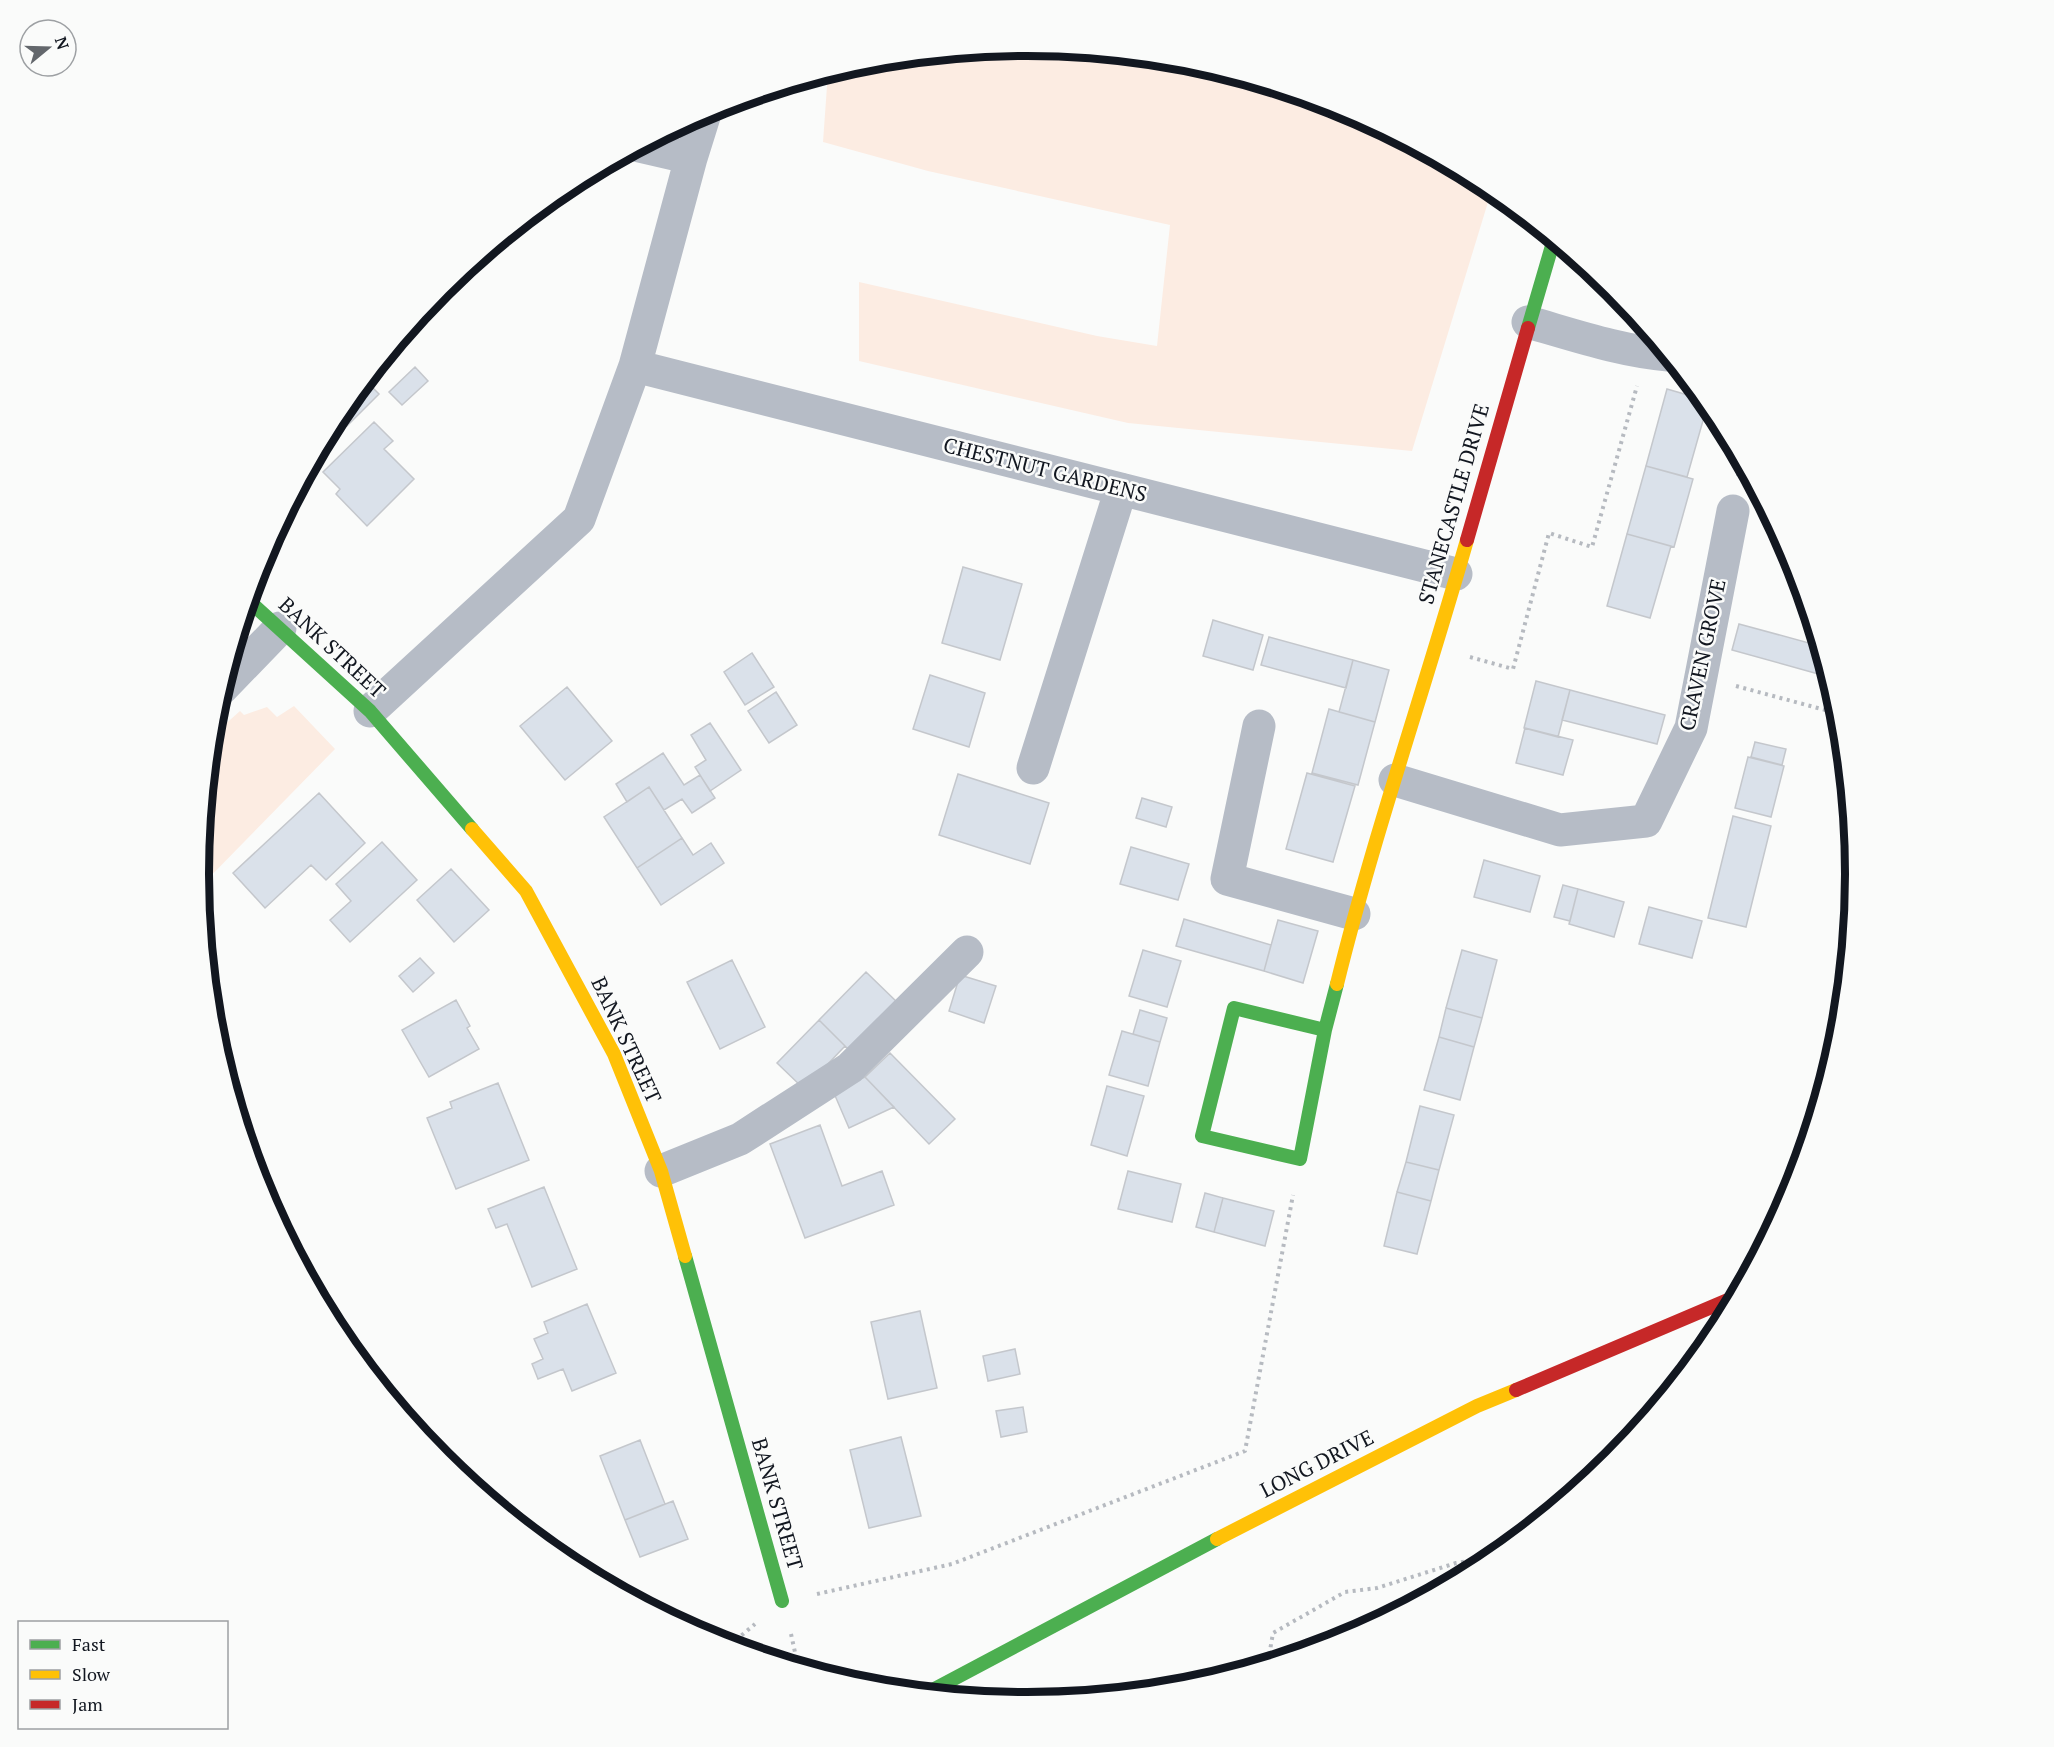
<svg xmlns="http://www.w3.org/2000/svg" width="2054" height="1747" font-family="'PT Serif',serif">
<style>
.green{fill:#fcece2}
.building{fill:#dae1ea;stroke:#c4c7cc;stroke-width:1.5}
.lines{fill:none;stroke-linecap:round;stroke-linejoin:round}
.path{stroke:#b6bac0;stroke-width:4;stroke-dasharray:3 4.5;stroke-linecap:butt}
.street{stroke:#b6bcc6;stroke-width:33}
.fast{stroke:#4caf50;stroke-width:14}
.slow{stroke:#ffc107;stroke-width:14}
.jam{stroke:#c62828;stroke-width:14}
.labels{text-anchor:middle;stroke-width:5;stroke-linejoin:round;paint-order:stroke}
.street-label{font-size:21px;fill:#121720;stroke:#fafbfa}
.rim{fill:none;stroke:#121720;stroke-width:8}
</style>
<rect width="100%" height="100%" fill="#fafbfa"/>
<path class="green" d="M 1027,45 L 1189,61 L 1239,76 L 1365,119 L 1492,189 L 1412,451 L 1128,423 L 859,361 L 859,282 L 1097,336 L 1157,346 L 1170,225 L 928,171 L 823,142 L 828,72 L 866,61 Z
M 294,706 L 335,749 L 200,887 L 199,873 L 212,736 L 240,711 L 244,715 L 267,707 L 277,717 Z"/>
<path class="building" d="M 415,367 L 428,381 L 402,405 L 389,392 Z
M 365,380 L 379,394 L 347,426 L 337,415 Z
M 1667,389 L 1705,400 L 1708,403 L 1687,477 L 1646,466 Z
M 374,422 L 393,441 L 384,449 L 414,479 L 367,526 L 336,494 L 340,489 L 323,472 Z
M 1646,466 L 1693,479 L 1674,547 L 1627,534 Z
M 1627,534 L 1671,546 L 1650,618 L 1607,606 Z
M 963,567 L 1022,584 L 1000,660 L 942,643 Z
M 1213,620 L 1263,635 L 1253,670 L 1203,656 Z
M 1739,624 L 1820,646 L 1825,664 L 1822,675 L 1732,650 Z
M 1269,637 L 1353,660 L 1346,688 L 1261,665 Z
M 752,653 L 774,687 L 745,705 L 724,672 Z
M 1353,660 L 1389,670 L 1375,722 L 1339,712 Z
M 930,675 L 985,693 L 969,747 L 913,729 Z
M 1536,681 L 1570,690 L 1558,737 L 1524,728 Z
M 567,687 L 612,741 L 565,780 L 520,726 Z
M 1570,690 L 1665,715 L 1657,744 L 1562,720 Z
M 776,692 L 797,725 L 769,743 L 748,711 Z
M 1329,709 L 1375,722 L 1358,785 L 1312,773 Z
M 710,723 L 741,770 L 710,791 L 695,767 L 706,760 L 691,735 Z
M 1525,728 L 1573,740 L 1563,775 L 1516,763 Z
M 1755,742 L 1786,749 L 1782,765 L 1751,757 Z
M 663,753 L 684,785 L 700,775 L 715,798 L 692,813 L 682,799 L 664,810 L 649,787 L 627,802 L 616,784 Z
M 1748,757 L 1784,766 L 1771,817 L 1735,808 Z
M 1307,773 L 1355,786 L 1333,862 L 1286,849 Z
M 958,774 L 1049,803 L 1030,864 L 939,835 Z
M 649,787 L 682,838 L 637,868 L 604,817 Z
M 319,793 L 365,843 L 326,880 L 311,865 L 265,908 L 233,873 Z
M 1142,798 L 1172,807 L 1166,827 L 1136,818 Z
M 1733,816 L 1771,826 L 1746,927 L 1708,918 Z
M 682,838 L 693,855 L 711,843 L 724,863 L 661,905 L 637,868 Z
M 382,842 L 417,880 L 350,942 L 330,920 L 351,901 L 336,884 Z
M 1131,847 L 1189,864 L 1178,900 L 1120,884 Z
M 1484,860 L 1540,876 L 1530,912 L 1474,897 Z
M 451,869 L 489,910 L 454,942 L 417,900 Z
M 1563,885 L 1578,889 L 1570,921 L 1554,917 Z
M 1578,889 L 1624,902 L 1614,937 L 1569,924 Z
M 1649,907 L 1702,921 L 1692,958 L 1639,944 Z
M 1184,919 L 1271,945 L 1264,971 L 1176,946 Z
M 1278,920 L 1318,931 L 1303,983 L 1264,971 Z
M 1143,950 L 1181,961 L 1167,1007 L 1129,996 Z
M 1462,950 L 1497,960 L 1482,1018 L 1446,1008 Z
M 420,958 L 434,973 L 413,992 L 399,976 Z
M 732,960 L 765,1027 L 720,1049 L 687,982 Z
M 866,972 L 899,1004 L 851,1052 L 819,1020 Z
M 960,975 L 996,986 L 984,1023 L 949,1011 Z
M 456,1000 L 470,1026 L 467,1028 L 479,1049 L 429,1077 L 402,1030 Z
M 1446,1008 L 1482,1018 L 1474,1047 L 1439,1037 Z
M 1140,1010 L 1167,1018 L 1160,1042 L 1133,1034 Z
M 819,1020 L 845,1046 L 804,1089 L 777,1063 Z
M 1122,1031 L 1160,1042 L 1148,1086 L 1109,1075 Z
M 1439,1037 L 1474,1047 L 1460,1100 L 1424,1090 Z
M 890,1053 L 955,1119 L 929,1144 L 865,1077 Z
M 865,1077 L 894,1107 L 849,1128 L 833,1091 Z
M 498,1083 L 529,1160 L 456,1189 L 427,1118 L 452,1108 L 450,1102 Z
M 1107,1086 L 1144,1096 L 1127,1156 L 1091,1145 Z
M 1420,1106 L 1454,1115 L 1439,1170 L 1406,1162 Z
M 820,1125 L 842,1186 L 882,1171 L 894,1205 L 805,1238 L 770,1144 Z
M 1406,1162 L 1439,1170 L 1431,1201 L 1397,1192 Z
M 1128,1171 L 1181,1184 L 1172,1222 L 1118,1209 Z
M 544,1187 L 577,1269 L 532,1287 L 507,1224 L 496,1228 L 488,1209 Z
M 1397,1192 L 1431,1201 L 1417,1254 L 1384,1246 Z
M 1205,1193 L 1223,1198 L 1214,1232 L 1196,1227 Z
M 1223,1198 L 1274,1211 L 1265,1246 L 1214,1232 Z
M 587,1304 L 616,1373 L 572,1391 L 563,1369 L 538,1379 L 532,1364 L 543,1359 L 534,1339 L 548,1333 L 544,1322 Z
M 920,1311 L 937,1388 L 888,1399 L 871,1322 Z
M 1015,1349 L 1020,1374 L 988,1381 L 983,1356 Z
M 1023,1407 L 1027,1432 L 1001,1437 L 996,1411 Z
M 901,1437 L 921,1516 L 869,1528 L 850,1450 Z
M 640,1440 L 665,1504 L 625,1520 L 600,1456 Z
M 673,1501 L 688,1539 L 640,1557 L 625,1520 Z"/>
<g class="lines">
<path class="path" d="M 1738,476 L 1741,459
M 1470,657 L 1513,669 L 1549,533 L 1592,547 L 1637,386
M 1736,686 L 1840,714
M 817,1594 L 952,1564 L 1245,1451 L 1293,1195
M 791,1634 L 798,1666
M 730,1645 L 755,1624
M 1268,1662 L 1273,1633 L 1345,1592 L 1377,1588 L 1456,1563 L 1493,1557"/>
<path class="street" d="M 639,146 L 691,158
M 1528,322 C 1574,335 1620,351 1668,355
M 635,366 L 1456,574
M 222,688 L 280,628
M 370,711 L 579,519 L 635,366 L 691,158 L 706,110
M 1259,726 L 1227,879 L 1354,914
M 1033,768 L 1121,489
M 1395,780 L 1560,830 L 1646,821 L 1691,728 L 1733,511
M 661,1171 L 740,1139 L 850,1068 L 967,952"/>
<path class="fast" d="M 1528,328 L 1554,239
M 248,600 L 370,711 L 472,829
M 1325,1030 L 1234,1008 L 1202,1136 L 1300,1159 L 1325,1030 L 1337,984
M 685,1256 L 782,1601
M 929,1692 L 1217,1539"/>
<path class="slow" d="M 472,829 L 526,891 L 614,1054 L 661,1171 L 685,1256
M 1337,984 C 1374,834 1425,688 1467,540
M 1217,1539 L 1477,1406 L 1516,1390"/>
<path class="jam" d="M 1467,540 L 1528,328
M 1516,1390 L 1735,1297"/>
</g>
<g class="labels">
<g class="street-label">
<text transform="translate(1045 470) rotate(14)" y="7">CHESTNUT GARDENS</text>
<text transform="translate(1454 504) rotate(-74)" y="7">STANECASTLE DRIVE</text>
<text transform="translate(332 648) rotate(43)" y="7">BANK STREET</text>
<text transform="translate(1703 655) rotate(-78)" y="7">CRAVEN GROVE</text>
<text transform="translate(626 1040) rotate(65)" y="7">BANK STREET</text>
<text transform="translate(1317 1464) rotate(-27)" y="7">LONG DRIVE</text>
<text transform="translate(777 1504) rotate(74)" y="7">BANK STREET</text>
</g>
</g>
<path d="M0 0H2054V1747H0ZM209 874a818 818 0 1 1 1636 0a818 818 0 1 1-1636 0Z" fill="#fafbfa" fill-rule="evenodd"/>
<path class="rim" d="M209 874a818 818 0 1 1 1636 0a818 818 0 1 1-1636 0Z"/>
<rect x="18" y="1621" width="210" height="108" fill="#fafbfa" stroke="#9da0a3" stroke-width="1.5"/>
<rect x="30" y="1640" width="30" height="9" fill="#4caf50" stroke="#9da0a3" stroke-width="1.5"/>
<text x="72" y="1651" font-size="18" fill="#121720">Fast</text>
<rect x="30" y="1670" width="30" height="9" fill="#ffc107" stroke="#9da0a3" stroke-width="1.5"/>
<text x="72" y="1681" font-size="18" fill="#121720">Slow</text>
<rect x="30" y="1700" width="30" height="9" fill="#c62828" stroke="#9da0a3" stroke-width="1.5"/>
<text x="72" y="1711" font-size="18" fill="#121720">Jam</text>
<g transform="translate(48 48) rotate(71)"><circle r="28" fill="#fafbfa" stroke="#9da0a3" stroke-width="1.5"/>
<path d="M0-4.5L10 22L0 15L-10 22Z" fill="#63676c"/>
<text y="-9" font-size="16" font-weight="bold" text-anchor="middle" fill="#121720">N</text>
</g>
</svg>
